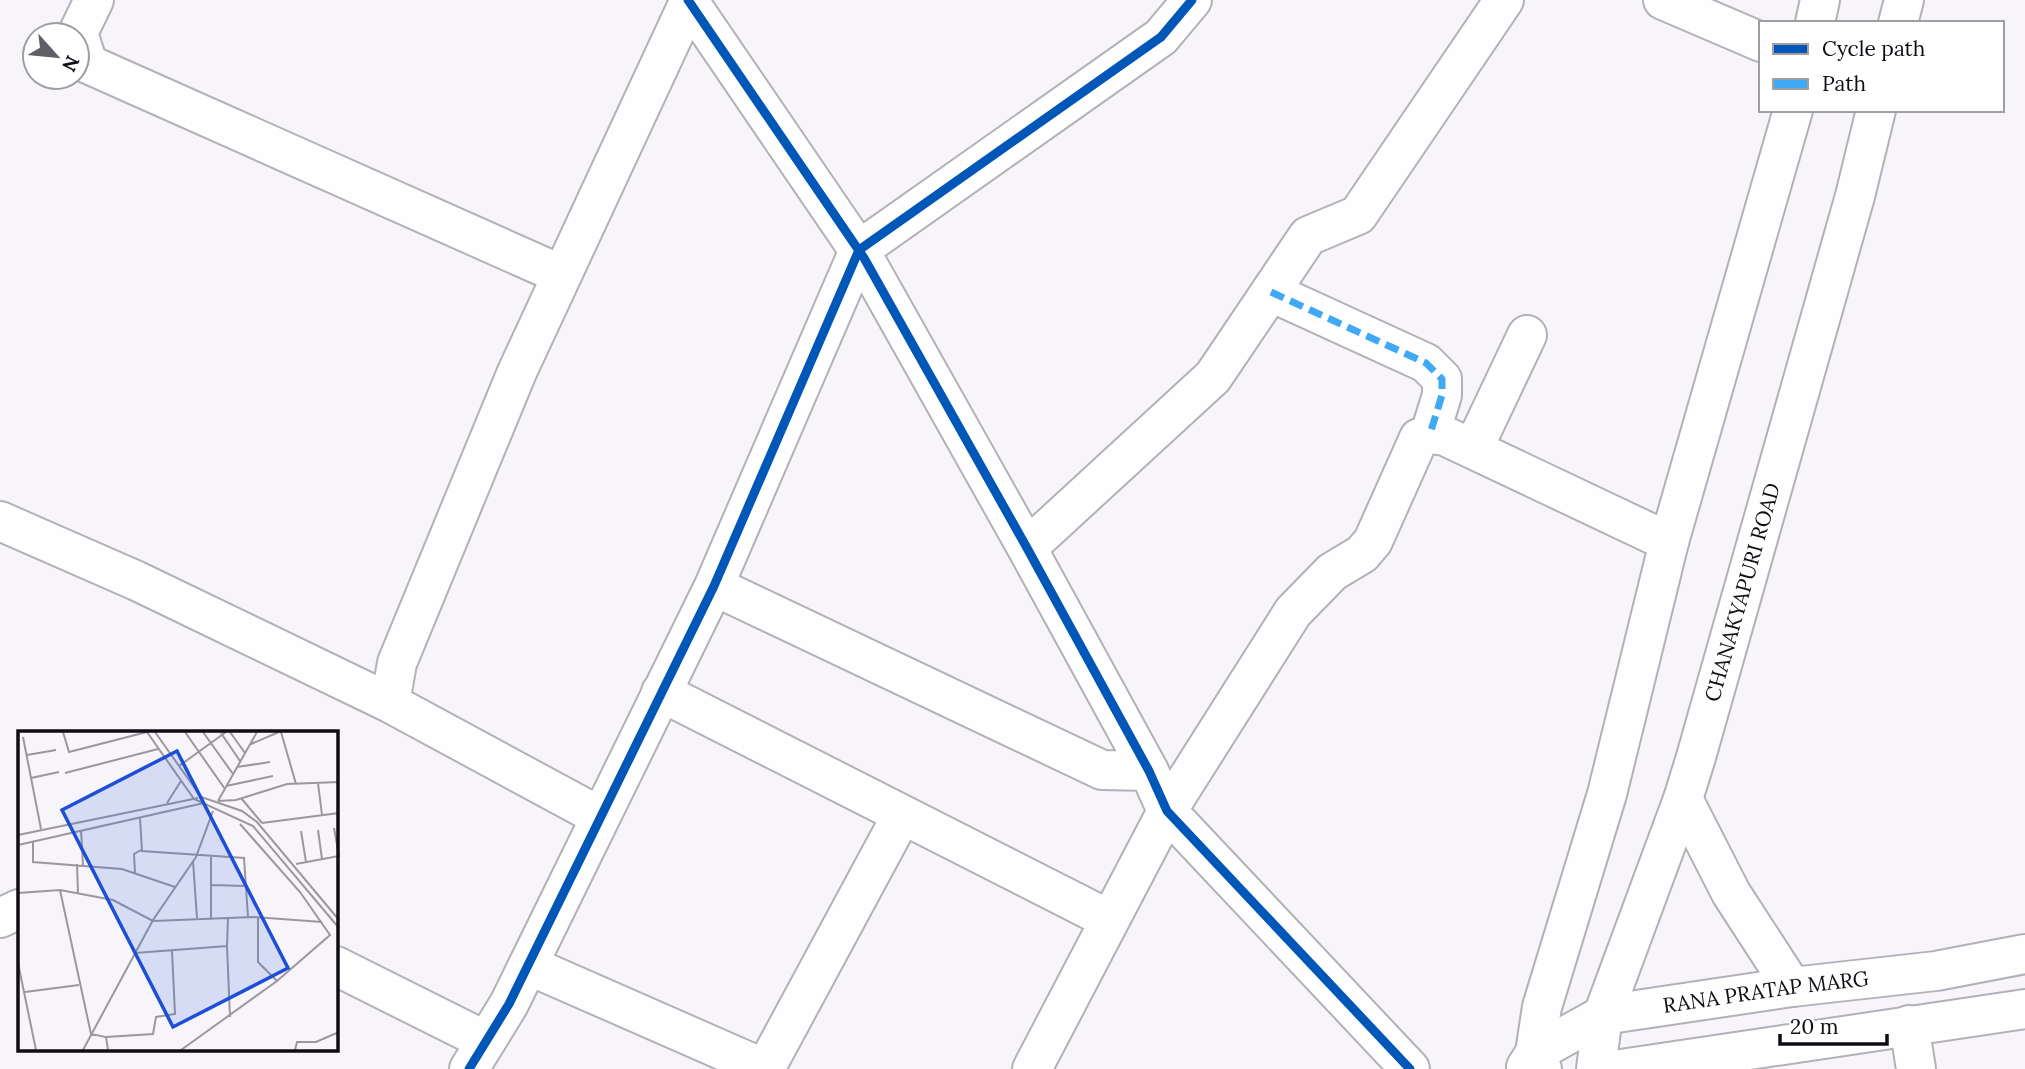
<svg xmlns="http://www.w3.org/2000/svg" width="2025" height="1069" font-family="Lora,serif">
<style>
.lines{fill:none;stroke-linecap:round;stroke-linejoin:round}
.street-casing{stroke:#b3b1b7;stroke-width:42}
.secondary-casing{stroke:#b3b1b7;stroke-width:42}
.street{stroke:#fefefe;stroke-width:38}
.secondary{stroke:#fefefe;stroke-width:38}
.quiet{stroke:#3fa9f5;stroke-width:7;stroke-dasharray:14 7;stroke-linecap:butt}
.cycleway-casing{stroke:#fff;stroke-width:13}
.cycleway{stroke:#0057b8;stroke-width:9}
.labels{text-anchor:middle;stroke-width:5;stroke-linejoin:round;paint-order:stroke}
.street-label{font-size:21px;fill:#0f0c13;stroke:#fff}
.inset-road{fill:none;stroke:#9a989e;stroke-width:2}
.view{fill:#1d4ed8;fill-opacity:0.15;stroke:#1d4ed8;stroke-width:3.5}
.inset-edge{fill:none;stroke:#0f0c13;stroke-width:3.5}
</style>
<rect width="100%" height="100%" fill="#f7f5fa"/>
<g class="lines">
<g class="street-casing">
<path id="street" d="M 94,0 L 78,33 L 88,64 L 562,275
M 688,0 L 864,258 L 1027,548 L 1149,771 L 1167,811 L 1410,1069
M 1663,0 L 1761,42
M 1271,292 L 1426,363 L 1442,379 L 1442,395 L 1430,434
M 1473,449 L 1527,335
M 0,521 L 137,581 L 390,703
M 1027,548 L 1213,377 L 1308,236 L 1358,215 L 1504,0
M 714,586 L 1102,770 L 1149,771
M 661,692 L 1110,920
M 599,816 L 390,703 L 397,663 L 517,372 L 689,2
M 0,918 L 19,909
M 528,965 L 765,1069
M 336,966 L 486,1041
M 1909,1025 L 1916,1069
M 469,1069 L 509,1004 L 714,586 L 859,250 L 1161,37 L 1192,0
M 765,1069 L 902,815
M 1032,1069 L 1167,811 L 1293,612 L 1332,572 L 1362,554 L 1373,541 L 1419,438 L 1430,434 L 1445,436 L 1669,542"/>
</g>
<g class="secondary-casing">
<g id="secondary">
<path d="M 1815,23 L 1820,0"/>
<path d="M 1898,23 L 1904,0"/>
<path d="M 1683,799 L 1731,893 L 1792,987"/>
<path id="s1" d="M 1526,1067 L 1535,1053 L 1603,1015 L 1792,987 L 1936,971 L 2025,954"/>
<path d="M 1542,1069 L 1535,1053 L 1542,1007 L 1607,794 L 1669,542 L 1793,110"/>
<path id="s2" d="M 1596,1069 L 1603,1015 L 1683,799 L 1696,757 L 1855,196 L 1876,110"/>
<path d="M 1621,1069 L 2025,1009"/>
</g>
</g>
<use href="#street" class="street"/>
<use href="#secondary" class="secondary"/>
<path class="quiet" d="M 1271,292 L 1426,363 L 1442,379 L 1442,395 L 1430,434"/>
<g class="cycleway-casing">
<path id="cycleway" d="M 688,0 L 864,258 L 1027,548 L 1149,771 L 1167,811 L 1410,1069
M 469,1069 L 509,1004 L 714,586 L 859,250 L 1161,37 L 1192,0"/>
</g>
<use href="#cycleway" class="cycleway"/>
</g>
<g class="labels">
<g class="street-label">
<text dy="7" stroke="none"><textPath href="#s2" startOffset="500">CHANAKYAPURI ROAD</textPath></text>
<text dy="7" stroke="none"><textPath href="#s1" startOffset="259">RANA PRATAP MARG</textPath></text>
</g>
</g>
<g transform="translate(18 731)">
<rect width="320" height="320" fill="#f7f5fa"/>
<path class="inset-road" d="M 45,1 L 51,21 L 129,1M 129,1 L 176,68 L 235,95 L 321,197M 137,1 L 183,66 L 224,80 L 239,91 L 321,189M 167,1 L 207,58M 185,1 L 215,43M 212,1 L 227,22M 263,1 L 278,53M 203,2 L 222,30M 5,6 L 23,98M 233,13 L 261,1M 9,24 L 38,19M 161,35 L 208,1M 219,36 L 252,31M 47,42 L 140,18M 13,47 L 41,41M 300,52 L 304,84M 208,55 L 255,45M 223,67 L 244,92M 200,70 L 218,69 L 269,53 L 321,51M 200,70 L 239,1M 149,72 L 163,50M 122,87 L 124,120 L 226,127 L 230,186M 244,92 L 321,82M 63,99 L 65,134M 300,99 L 304,128M 283,100 L 288,131M 0,104 L 180,67M 15,110 L 15,131 L 104,138 L 157,156M 0,114 L 186,72M 193,126 L 193,187M 175,130 L 179,187M 59,133 L 60,162M 278,133 L 321,125 L 316,97M 117,143 L 116,123 L 123,119M 193,154 L 228,155M 42,159 L 95,169 L 135,190 L 235,186 L 304,191M 0,162 L 42,159 L 73,303 L 88,306 L 90,319M 240,187 L 240,231 L 259,250M 209,215 L 212,286M 117,222 L 209,215 L 210,187M 0,232 L 18,319M 7,261 L 61,254M 88,306 L 135,303 L 138,286 L 157,283 L 154,220M 65,319 L 135,189 L 178,126 L 195,80M 163,319 L 259,250 L 312,204 L 282,161 L 222,93M 277,319 L 279,311 L 298,311 L 321,301"/>
<path class="view" d="M 159,20 L 270,237 L 155,296 L 44,79 Z"/>
<rect width="320" height="320" class="inset-edge"/>
</g>
<rect x="1759" y="21" width="245" height="91" fill="#ffffff" stroke="#9f9ea1" stroke-width="2"/>
<rect x="1773" y="44" width="35" height="10" fill="#0057b8" stroke="#9f9ea1" stroke-width="2"/>
<text x="1822" y="56" font-size="21" fill="#0f0c13">Cycle path</text>
<rect x="1773" y="79" width="35" height="10" fill="#3fa9f5" stroke="#9f9ea1" stroke-width="2"/>
<text x="1822" y="91" font-size="21" fill="#0f0c13">Path</text>
<g transform="translate(56 56) rotate(117)"><circle r="33" fill="#ffffff" stroke="#9f9ea1" stroke-width="2"/>
<path d="M0-5L12 26L0 18L-12 26Z" fill="#605e64"/>
<text y="-10" font-size="19" font-weight="bold" text-anchor="middle" fill="#0f0c13">N</text>
</g>
<path d="M1780 1034v10h107v-10" fill="none" stroke="#0f0c13" stroke-width="3.5"/>
<text x="1790" y="1034" font-size="21" fill="#0f0c13" stroke="#ffffff" stroke-width="5" paint-order="stroke">20 m</text>
</svg>
